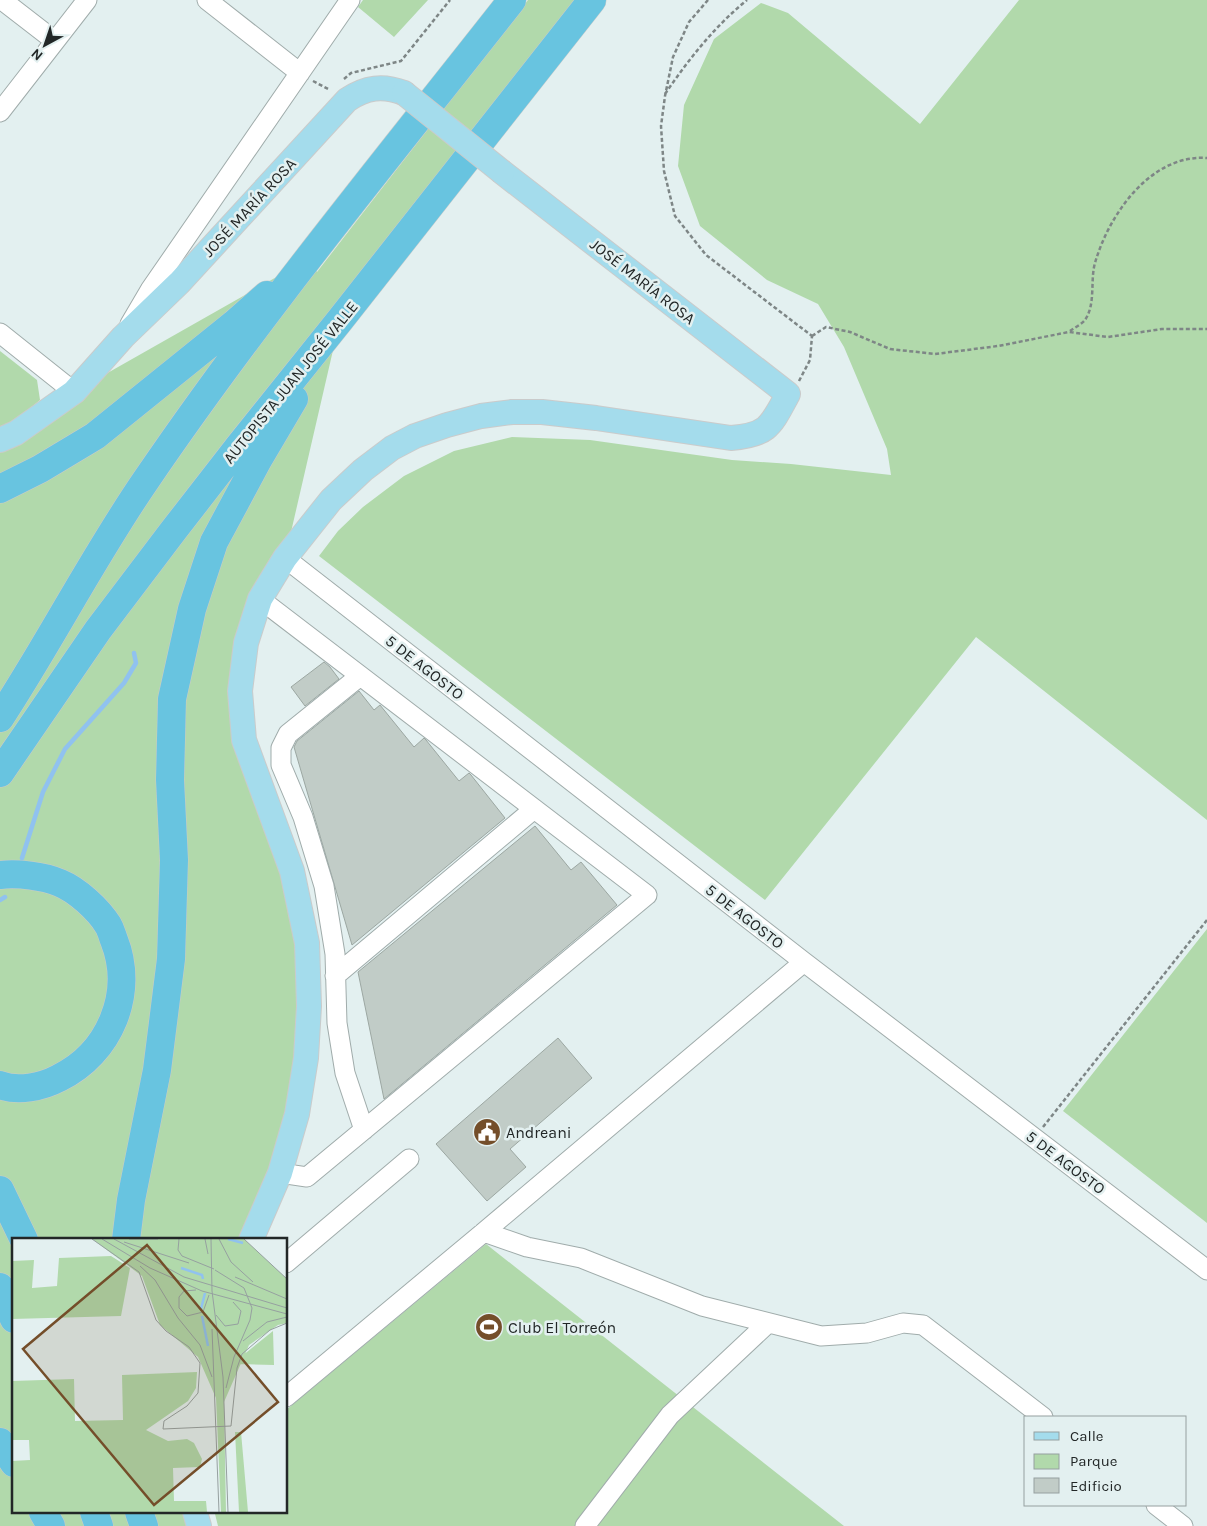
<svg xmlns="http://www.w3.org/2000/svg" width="1207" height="1526" font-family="Karla,sans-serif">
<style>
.green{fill:#b1d9ab}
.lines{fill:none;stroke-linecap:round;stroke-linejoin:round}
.stream{stroke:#90c2ef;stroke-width:4.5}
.building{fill:#c1ccc7;stroke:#9ca7a2}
.minor-casing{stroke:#a0acab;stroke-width:21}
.major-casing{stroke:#cacbcb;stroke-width:26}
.highway-casing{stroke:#cacbcb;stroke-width:29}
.path{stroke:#7e8686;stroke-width:2.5;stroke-dasharray:4 2.5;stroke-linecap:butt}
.minor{stroke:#fff;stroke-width:19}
.major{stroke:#a4dcec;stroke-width:24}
.highway{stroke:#68c4e0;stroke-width:28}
.major-bridge-casing{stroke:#cacbcb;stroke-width:26;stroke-linecap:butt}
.major-bridge{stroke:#a4dcec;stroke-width:24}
.labels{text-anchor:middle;stroke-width:5;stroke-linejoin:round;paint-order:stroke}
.street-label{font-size:16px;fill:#222727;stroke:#e3f0f0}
.poi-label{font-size:16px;fill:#222727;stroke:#e3f0f0;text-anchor:start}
.inset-river{fill:none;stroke:#90c2ef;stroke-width:2.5}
.inset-road{fill:none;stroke:#96a0a0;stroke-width:1}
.view{fill:#744e2a;fill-opacity:0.15;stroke:#744e2a;stroke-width:2.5}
.inset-edge{fill:none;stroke:#222727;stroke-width:2.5}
</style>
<rect width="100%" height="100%" fill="#e3f0f0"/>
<path class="green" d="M 363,0 L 428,0 L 394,37 L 358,7 Z
M 528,0 L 578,0 L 340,320 L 285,558 L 240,691 L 292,871 L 306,1058 L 251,1240 L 14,1240 L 14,1512 L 195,1512 L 199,1526 L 0,1526 L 0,440 L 74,392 L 310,258 L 317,272 Z
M 1019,0 L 1207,0 L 1207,820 L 976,637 L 765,900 L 319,556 L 338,531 L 363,507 L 404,476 L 454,451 L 512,437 L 590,440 L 732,460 L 791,464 L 891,475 L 887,449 L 844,347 L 818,304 L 767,280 L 700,226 L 678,166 L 684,105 L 714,39 L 761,3 L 788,13 L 920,124 Z
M 0,351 L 37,380 L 40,400 L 14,422 L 0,428 Z
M 1207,929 L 1207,1223 L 1063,1111 Z
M 486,1244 L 844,1526 L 218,1526 L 215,1514 L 213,1512 L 286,1512 L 286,1410 Z"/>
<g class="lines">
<path class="stream" d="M 22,858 L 43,792 L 65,749 L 124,683 L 136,663 L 134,653
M 0,900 L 5,897"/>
</g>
<path class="building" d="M 324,662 L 330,667 L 339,679 L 305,706 L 291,687 Z
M 359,691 L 374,710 L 380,705 L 414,747 L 424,738 L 426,740 L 459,781 L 469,773 L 471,775 L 505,818 L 352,945 L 294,747 L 297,741 Z
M 535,826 L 571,870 L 581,862 L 617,905 L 384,1099 L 358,972 Z
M 558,1038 L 592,1078 L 510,1149 L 526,1167 L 487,1201 L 436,1144 Z"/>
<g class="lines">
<g class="minor-casing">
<path id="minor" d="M 2,0 L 55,41
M 207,0 L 300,73
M 0,112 L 87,0
M 130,324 L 150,290 L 350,0
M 0,333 L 74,392
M 285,558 L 804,962 L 1207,1270
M 260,599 L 647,895 L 307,1177 L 280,1173
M 360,676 L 288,734 L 281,748 L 281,765 L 303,817 L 324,886 L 335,954 L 337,1023 L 345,1073 L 364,1130
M 335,976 L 534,809
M 484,1232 L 527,1247 L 581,1258 L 702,1306 L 821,1336 L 867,1333 L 903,1323 L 923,1325 L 1043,1417
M 286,1263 L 409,1159
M 286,1397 L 484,1232 L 804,962
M 1156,1505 L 1183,1526
M 585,1526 L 670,1415 L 768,1323"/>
</g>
<g class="major-casing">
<path id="major" d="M 0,440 L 16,433 L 74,392 L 123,337 L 179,283 L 347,100 C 366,87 383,85 404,93
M 251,1240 L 280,1173 L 297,1114 L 306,1058 L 309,1006 L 307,943 L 292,871 L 244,740 L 240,691 L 246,643 L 260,599 L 285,558 L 331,500 L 363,470 L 392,448 L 415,436 L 447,425 L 481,416 L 512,412 L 542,412 L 596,418 L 731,438 C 769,435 771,425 788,394 L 502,172
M 195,1512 L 199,1526"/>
</g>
<g class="highway-casing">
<path id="highway" d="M 0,489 L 40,469 L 95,436 L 234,324 L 267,295
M 0,718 C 51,640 93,557 146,480 C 259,314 388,158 512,0
M 0,773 L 98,630 L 173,531 L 239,446 L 340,320 L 592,0
M 0,875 C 18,873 44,876 60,883 C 77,890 98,909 108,925 C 111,930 112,935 114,940 C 135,993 110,1053 59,1078 C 42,1087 18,1092 0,1085
M 0,1190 L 24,1240
M 126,1240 L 131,1200 L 157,1070 L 171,959 L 174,860 L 170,780 L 172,699 L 192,609 L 214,542 L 258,460 L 294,399
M 0,1287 L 14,1319
M 0,1442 L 14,1463
M 43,1512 L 51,1526
M 94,1512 L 99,1526
M 139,1512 L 144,1526"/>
</g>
<path class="path" d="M 708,0 L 689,22 L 673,57 L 665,96 L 661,126 L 664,171 L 675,216 L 706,255 L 812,336
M 344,79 L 351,73 L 401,61 L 450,0
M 313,81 L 330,90
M 665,94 C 689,59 714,27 747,0
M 1070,331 C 1074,328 1082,324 1085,320 C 1096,304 1090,280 1095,263 C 1109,214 1151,154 1207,158
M 812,336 L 826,327 L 850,332 L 890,349 L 935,354 L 998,346 L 1069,332 L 1108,337 L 1162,329 L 1207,329
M 799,381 L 810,360 L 812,336
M 1043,1127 L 1207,920"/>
<use href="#minor" class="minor"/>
<use href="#major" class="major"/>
<use href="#highway" class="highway"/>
<g class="major-bridge-casing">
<path id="major-bridge" d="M 404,93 L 502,172"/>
</g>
<use href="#major-bridge" class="major-bridge"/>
</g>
<defs>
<g id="civic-disc" transform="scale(1.4375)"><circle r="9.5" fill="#744e2a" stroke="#e3f0f0"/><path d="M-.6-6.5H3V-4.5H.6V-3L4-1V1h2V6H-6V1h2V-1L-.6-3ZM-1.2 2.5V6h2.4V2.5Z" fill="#fff"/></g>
<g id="stadium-disc" transform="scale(1.4375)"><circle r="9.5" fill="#744e2a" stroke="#e3f0f0"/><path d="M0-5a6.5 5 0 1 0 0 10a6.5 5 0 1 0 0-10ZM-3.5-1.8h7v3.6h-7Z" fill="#fff"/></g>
</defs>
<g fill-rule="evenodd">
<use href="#civic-disc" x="487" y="1132"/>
<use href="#stadium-disc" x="489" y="1327"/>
</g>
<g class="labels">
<g class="street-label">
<text transform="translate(249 207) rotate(-47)" y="6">JOSÉ MARÍA ROSA</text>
<text transform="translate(643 281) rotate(38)" y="6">JOSÉ MARÍA ROSA</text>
<text transform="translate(290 382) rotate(-51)" y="6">AUTOPISTA JUAN JOSÉ VALLE</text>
<text transform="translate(425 667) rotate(38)" y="6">5 DE AGOSTO</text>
<text transform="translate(745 916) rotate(38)" y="6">5 DE AGOSTO</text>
<text transform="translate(1066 1162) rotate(37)" y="6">5 DE AGOSTO</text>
</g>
<g class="poi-label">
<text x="506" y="1138">Andreani</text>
<text x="508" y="1333">Club El Torreón</text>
</g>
</g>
<g transform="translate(12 1238)">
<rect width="275" height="275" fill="#e3f0f0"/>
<path d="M 80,1 L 232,1 L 275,41 L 275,85 L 266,87 L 237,107 L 212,164 L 214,274 L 209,274 L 204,160 L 186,119 L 148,87 L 130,38 ZM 99,18 L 118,30 L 109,78 L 0,81 L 0,23 L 22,22 L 20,50 L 45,48 L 47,20 ZM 261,93 L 262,127 L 228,126 L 230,118 ZM 185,134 L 184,150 L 176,163 L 134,192 L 156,203 L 175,201 L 182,205 L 190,221 L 188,229 L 161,230 L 162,263 L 194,263 L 195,274 L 0,274 L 0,223 L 18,222 L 17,202 L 0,202 L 0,143 L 62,141 L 63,183 L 111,182 L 110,137 ZM 223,194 L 229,194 L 236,274 L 227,274 Z" fill="#b1d9ab"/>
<path class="inset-river" d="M 216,1 L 231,5M 169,30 L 190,37 L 191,41M 189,71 L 193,55M 190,78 L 196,108"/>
<path class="inset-road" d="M 80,1 L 127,34 L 144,82 L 154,93 L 177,109 L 188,125 L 186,155 L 175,168 L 152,183 L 151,191 L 219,188 L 225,130 L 230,116 L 258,92 L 275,85M 90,1 L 138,30 L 190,53 L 275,76M 102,1 L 172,39 L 275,70M 117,1 L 146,1M 167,1 L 166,12 L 170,18 L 202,31M 193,1 L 196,16M 199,1 L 200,53 L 211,139 L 216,274M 207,1 L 219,24 L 241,44M 232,1 L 275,41M 112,4 L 177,25M 128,28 L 143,42 L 166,80 L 188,107 L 200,139M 203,32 L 232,50 L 240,70 L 238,82 L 222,119 L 214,150M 223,39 L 275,61M 184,52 L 172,53 L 167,59 L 167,70 L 175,78 L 191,74 L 197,57M 204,77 L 213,88 L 226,86 L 229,73 L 221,64M 200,91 L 207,274M 231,103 L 255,84 L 275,79"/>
<path class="view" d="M 135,7 L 266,164 L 142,267 L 11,111 Z"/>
<rect width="275" height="275" class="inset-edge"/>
</g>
<rect x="1024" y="1416" width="162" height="90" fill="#e3f0f0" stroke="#96a0a0"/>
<rect x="1034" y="1432" width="25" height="8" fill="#a4dcec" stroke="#96a0a0"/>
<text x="1070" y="1441" font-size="15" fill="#222727">Calle</text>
<rect x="1034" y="1454" width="25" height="15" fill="#b1d9ab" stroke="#96a0a0"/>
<text x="1070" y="1466" font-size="15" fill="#222727">Parque</text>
<rect x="1034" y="1478" width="25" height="15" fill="#c1ccc7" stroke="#96a0a0"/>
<text x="1070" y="1491" font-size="15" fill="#222727">Edificio</text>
<g transform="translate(45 45) rotate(220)" stroke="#e3f0f0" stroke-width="4" paint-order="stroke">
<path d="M0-4L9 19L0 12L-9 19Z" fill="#222727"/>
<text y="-8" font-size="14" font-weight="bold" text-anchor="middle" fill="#222727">N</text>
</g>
</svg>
